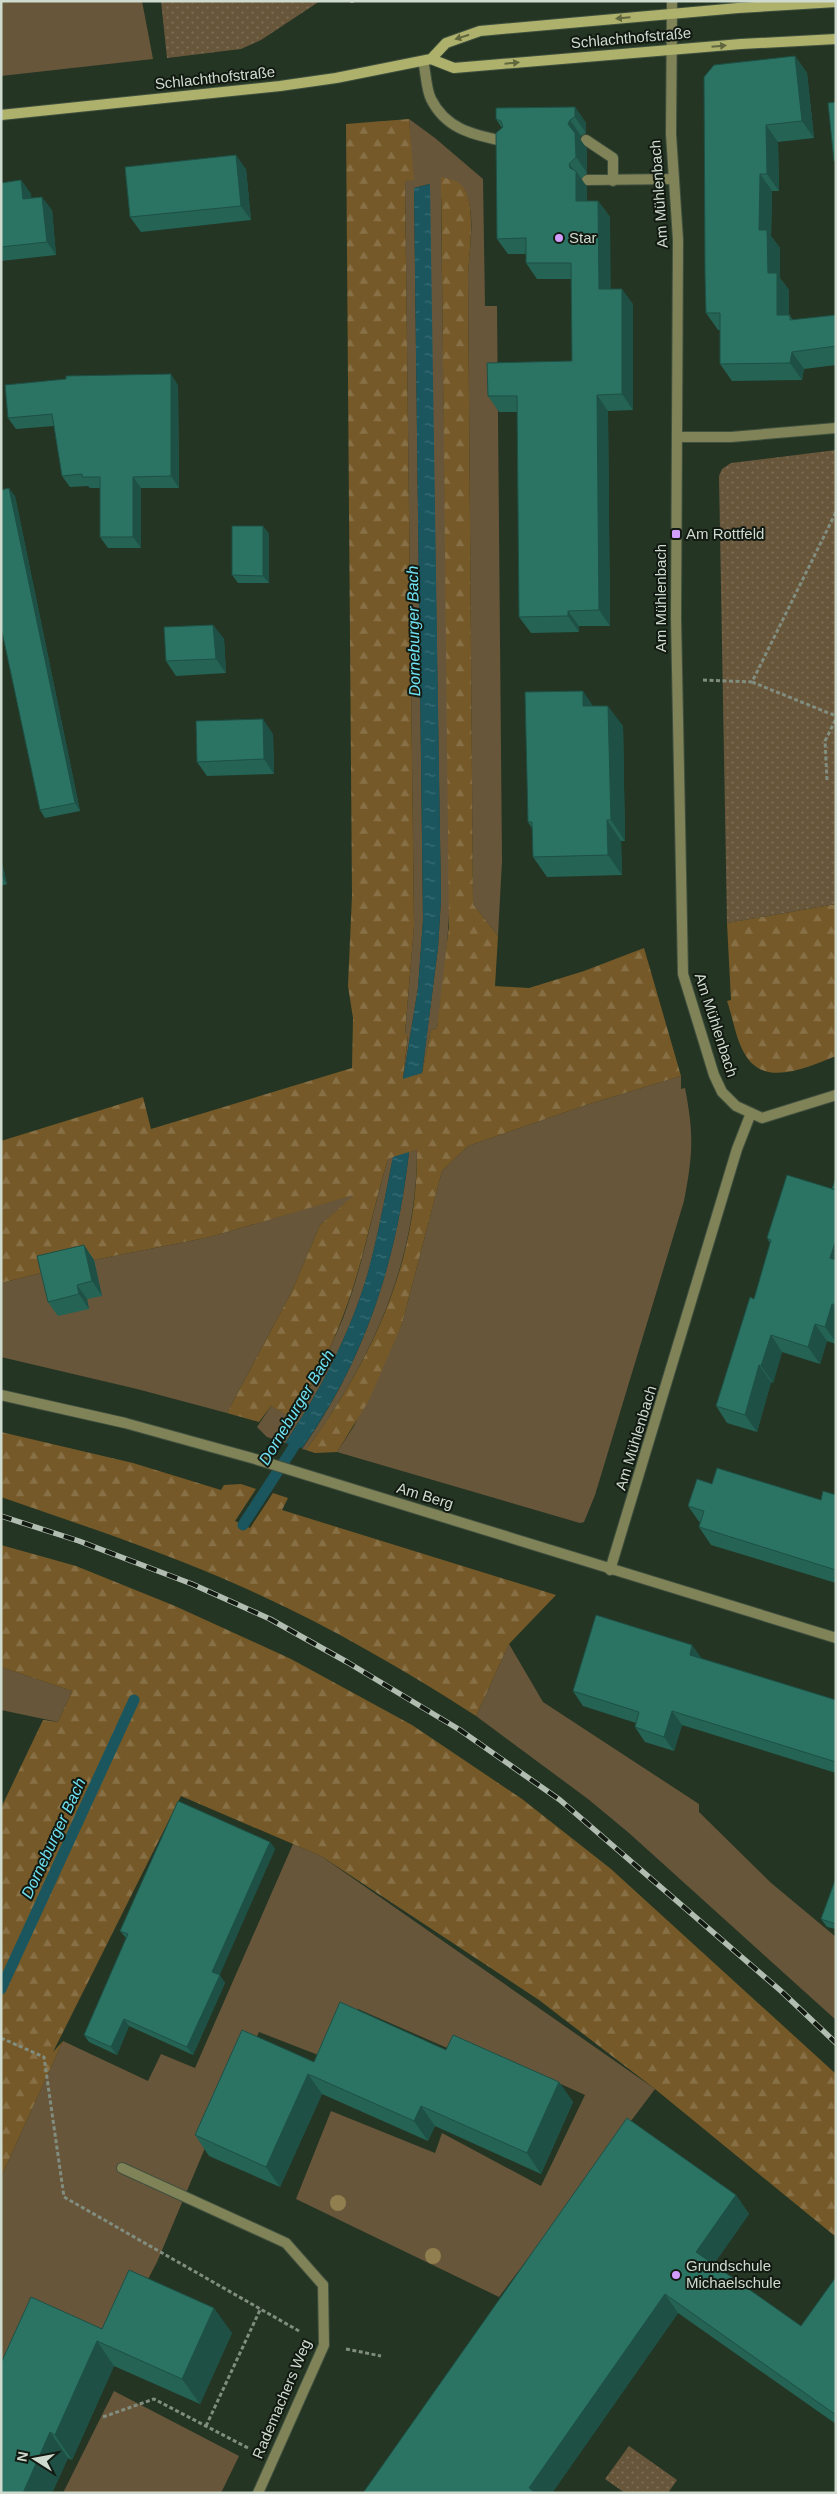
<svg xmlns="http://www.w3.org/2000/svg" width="837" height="2494" font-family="Arial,sans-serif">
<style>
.green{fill:#68563b}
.forest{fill:url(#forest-firs)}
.park{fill:url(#park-dots)}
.water{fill:url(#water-ripples)}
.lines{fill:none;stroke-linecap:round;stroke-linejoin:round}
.stream{stroke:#1b565f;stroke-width:11}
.lane-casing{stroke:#40503f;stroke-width:12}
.street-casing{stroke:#40503f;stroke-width:12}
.secondary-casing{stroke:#40503f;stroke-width:12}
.path{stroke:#808d7f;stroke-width:3;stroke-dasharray:4 2.5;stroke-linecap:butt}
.lane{stroke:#808257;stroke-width:10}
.street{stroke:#808257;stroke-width:10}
.secondary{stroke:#aeb16b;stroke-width:10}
.rail-casing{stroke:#b1bdb0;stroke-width:5.5}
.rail{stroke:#121a12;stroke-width:4;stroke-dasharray:11;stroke-linecap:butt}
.tree{fill:#917f4f}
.wall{fill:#256355}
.shaded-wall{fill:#1e5045}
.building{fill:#2b7363;stroke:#1e5045}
.oneway{fill:#60663e}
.poi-dot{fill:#d19dfe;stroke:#121a12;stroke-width:2}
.labels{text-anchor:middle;stroke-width:4;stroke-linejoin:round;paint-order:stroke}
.street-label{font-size:15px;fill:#d0dbcf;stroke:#121a12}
.poi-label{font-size:15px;fill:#d0dbcf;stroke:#121a12;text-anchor:start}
.water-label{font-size:16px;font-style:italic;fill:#6fe1f3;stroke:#121a12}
</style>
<defs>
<pattern id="forest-firs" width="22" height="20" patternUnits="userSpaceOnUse" patternTransform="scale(1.25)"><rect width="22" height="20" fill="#765928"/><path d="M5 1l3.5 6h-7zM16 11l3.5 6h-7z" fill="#887046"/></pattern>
<pattern id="park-dots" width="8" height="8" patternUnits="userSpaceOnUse" patternTransform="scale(1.25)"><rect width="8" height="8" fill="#68563b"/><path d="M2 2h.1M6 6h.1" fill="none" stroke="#7d6e56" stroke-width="1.8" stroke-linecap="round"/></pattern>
<pattern id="water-ripples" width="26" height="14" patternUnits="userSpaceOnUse" patternTransform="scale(1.25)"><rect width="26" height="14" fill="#1b565f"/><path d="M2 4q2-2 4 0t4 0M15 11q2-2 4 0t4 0" fill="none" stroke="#3b6e75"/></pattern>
</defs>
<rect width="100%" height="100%" fill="#243523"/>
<path class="green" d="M 1,1 L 142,1 L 153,59 L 1,76 Z
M 409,119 L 435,138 L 483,179 L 485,306 L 497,306 L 502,861 L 498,936 L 473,904 L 468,275 C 469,249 477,212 464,189 L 441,198 L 450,888 C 449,935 444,982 437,1028 L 431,1030 L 422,1073 L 438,948 L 441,899 L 429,184 L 414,188 L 423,920 L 418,988 L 403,1079 L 408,1035 L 405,1035 L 414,926 L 405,181 L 413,179 Z
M 681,1076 L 681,1089 L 685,1088 C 694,1135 693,1154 684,1201 L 595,1495 L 584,1522 L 580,1523 L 337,1452 L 354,1426 L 402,1324 L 442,1171 L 468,1146 L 586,1105 Z
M 417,1150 C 417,1262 371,1362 306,1450 L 302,1449 C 365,1360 397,1260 409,1152 Z
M 393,1157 C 385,1197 378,1237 367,1276 C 349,1336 320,1391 285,1443 L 267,1437 L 257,1427 L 271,1406 L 293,1418 C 311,1385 329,1353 343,1318 C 363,1266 372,1212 388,1159 Z
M 356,1194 L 320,1225 L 292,1291 L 227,1413 L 137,1389 L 1,1357 L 1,1283 L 94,1260 L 210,1237 Z
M 509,1644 L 543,1702 L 699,1804 L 699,1812 L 770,1882 L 836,1937 L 836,2020 L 629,1833 L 588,1799 L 476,1716 Z
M 1,1667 L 72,1691 L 58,1722 L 1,1710 Z
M 293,1844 L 321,1856 L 655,2089 L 499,2297 L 296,2199 L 331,2111 L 435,2153 L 442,2133 L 541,2186 L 585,2095 L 468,2042 L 461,2054 L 358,2009 L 326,2058 L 259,2032 L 205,2148 L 157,2262 L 114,2344 L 1,2418 L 1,2177 L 63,2041 L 148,2081 L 161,2054 L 195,2068 Z
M 114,2391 L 239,2456 L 221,2493 L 63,2493 Z"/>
<path class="forest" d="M 409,119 L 414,180 L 405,181 L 414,926 L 405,1034 L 408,1034 L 403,1078 L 422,1073 L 431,1030 L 437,1028 L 449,926 L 441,177 C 449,179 457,180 462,186 C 477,202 469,253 468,275 L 473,904 L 498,936 L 495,986 L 529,988 L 584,971 L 644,948 L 681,1076 L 586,1105 L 468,1146 L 442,1171 L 402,1324 L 368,1402 L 337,1452 L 315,1453 L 306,1450 C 371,1362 418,1262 417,1150 L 388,1159 C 372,1211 363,1265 343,1316 C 330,1352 311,1385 292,1418 L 271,1406 L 259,1422 L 227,1413 L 292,1291 L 320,1225 L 354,1195 L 210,1237 L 94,1260 L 1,1283 L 1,1141 L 143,1097 L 151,1129 L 352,1068 L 353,1018 L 348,986 L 352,895 L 346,124 Z
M 836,904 L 836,1056 C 810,1066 766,1088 746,1056 C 736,1041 733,1018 727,1001 L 731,1000 L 727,923 Z
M 1,1432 L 133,1463 L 221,1490 L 224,1485 L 241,1484 L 256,1489 L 235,1521 L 250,1528 L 273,1493 L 288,1498 L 282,1510 L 556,1595 L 509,1644 L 476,1716 C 400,1667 322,1622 240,1586 C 162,1551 81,1525 1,1497 Z
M 1,1545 L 76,1566 L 175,1606 L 291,1659 L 412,1725 L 522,1799 L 611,1869 L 836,2074 L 836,2237 L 655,2089 L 539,2000 L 321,1856 L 181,1796 L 53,2052 L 63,2041 L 1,2177 L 1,1808 L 43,1720 L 58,1722 L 72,1691 L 1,1667 Z"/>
<path class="park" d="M 161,1 L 320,1 L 261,40 L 241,49 L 167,58 Z
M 836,450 L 836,904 L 727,923 L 719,476 L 722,469 L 731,463 Z
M 629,2446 L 677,2480 L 668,2493 L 625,2493 L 605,2479 Z"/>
<path class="water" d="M 430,184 L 441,899 L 438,948 L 422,1073 L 403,1079 L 418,988 L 423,920 L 414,188 Z
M 409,1152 C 397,1260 365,1360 302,1448 L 285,1443 C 320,1391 349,1336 367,1276 C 378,1237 385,1197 393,1157 Z"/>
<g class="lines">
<path class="stream" d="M 243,1525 L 302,1434
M 1,1989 L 134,1700"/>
<g class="lane-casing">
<path id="lane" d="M 423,61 C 426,72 426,89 431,99 C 447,131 476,135 507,142
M 586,140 L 613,158 L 613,181
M 587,180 L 674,179
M 122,2168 L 286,2243 L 323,2285"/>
</g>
<g class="street-casing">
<path id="street" d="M 672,1 L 671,134 L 678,240 L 676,618 L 683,974 L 714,1075 L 722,1092 L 736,1106 L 762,1118 L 836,1095
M 677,437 L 731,437 L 836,428
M 1,1395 L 125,1423 L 255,1459 L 836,1638
M 610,1570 L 737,1149 L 751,1113
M 258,2493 L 324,2345 L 323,2285"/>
</g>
<g class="secondary-casing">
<path id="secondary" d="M 431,59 L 454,68 L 741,44 L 836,39
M 1,115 L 280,86 L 336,78 L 431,59 L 446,43 L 480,31 L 738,8 L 836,2"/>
</g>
<path class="path" d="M 352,3 L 352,1
M 703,680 L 752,682 L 836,512
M 752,682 L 836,716
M 827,780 L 825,741 L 836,719
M 1,2038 L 44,2057 L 64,2197 L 299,2331
M 346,2349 L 381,2356
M 103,2417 L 154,2399 L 250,2449
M 206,2426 L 260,2310"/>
<use href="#lane" class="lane"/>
<use href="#street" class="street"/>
<use href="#secondary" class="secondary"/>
<g class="rail-casing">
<path id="rail" d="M 1,1516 L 79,1541 L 192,1584 L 270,1619 L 347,1662 L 460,1730 L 560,1800 L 781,1991 L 836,2043"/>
</g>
<use href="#rail" class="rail"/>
</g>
<g class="tree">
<circle cx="338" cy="2203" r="8"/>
<circle cx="433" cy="2256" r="8"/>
</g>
<path class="wall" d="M 795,56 L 807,73 L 814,138 L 778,142 L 779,191 L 772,191 L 771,236 L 780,248 L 780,278 L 789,290 L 789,315 L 793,320 L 836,315 L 836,365 L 804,369 L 802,380 L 732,381 L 720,364 L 720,330 L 718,330 L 706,313 L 705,273 Z
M 575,107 L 586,123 L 586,133 L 581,136 L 580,139 L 587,149 L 587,173 L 581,179 L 587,187 L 587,201 L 598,201 L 610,217 L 610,289 L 633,304 L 633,410 L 608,411 L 610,626 L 579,626 L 579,632 L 531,633 L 519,617 L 517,412 L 499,412 L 488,396 L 572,361 L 571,279 L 537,279 L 526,263 L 526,254 L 508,254 L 497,239 L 502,128 L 496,119 Z
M 246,169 L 251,220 L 141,232 L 130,217 Z
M 21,180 L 31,194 L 31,198 L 52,210 L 56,255 L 1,261 L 1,183 Z
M 178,385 L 179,488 L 141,488 L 141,548 L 108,548 L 100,537 L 100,488 L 90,488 L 88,486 L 70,487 L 62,476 L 54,426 L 16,429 L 8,418 Z
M 15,496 L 80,811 L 45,818 L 40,810 Z
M 263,526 L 269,534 L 269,583 L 238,583 L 232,575 Z
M 213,625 L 224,639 L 226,673 L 176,676 L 166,661 Z
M 593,706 L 623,726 L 625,841 L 621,841 L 622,875 L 547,877 L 533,857 L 532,828 L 528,822 Z
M 273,734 L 274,774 L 207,776 L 197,762 Z
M 1,859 L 7,884 L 1,886 Z
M 836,1177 L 836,1344 L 827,1341 L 820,1364 L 782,1352 L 773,1383 L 771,1382 L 757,1432 L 727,1423 L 716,1406 L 754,1299 L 770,1243 L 767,1238 L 832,1189 Z
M 84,1245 L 94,1260 L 102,1296 L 87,1299 L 89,1309 L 58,1316 L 48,1302 Z
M 712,1484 L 821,1500 L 836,1495 L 836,1583 L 711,1545 L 699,1527 L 700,1523 L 688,1506 Z
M 701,1658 L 836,1700 L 836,1773 L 682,1725 L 674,1751 L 645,1742 L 635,1727 L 636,1723 L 583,1706 L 573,1691 Z
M 270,1842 L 275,1849 L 219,1975 L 225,1983 L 193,2055 L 129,2026 L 117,2055 L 89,2042 L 84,2035 L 126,1938 L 120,1931 Z
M 836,1878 L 836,1929 L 827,1927 L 821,1919 Z
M 446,2050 L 559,2082 L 573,2102 L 541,2174 L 435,2126 L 428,2141 L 322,2094 L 280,2187 L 209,2156 L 195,2135 L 314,2062 Z
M 736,2195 L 749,2214 L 713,2265 L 801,2326 L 836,2277 L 836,2424 L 678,2313 L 552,2493 L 363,2493 Z
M 102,2329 L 232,2333 L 200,2404 L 114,2366 L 72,2460 L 68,2458 L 52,2493 L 1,2493 Z"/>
<path class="shaded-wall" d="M 795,56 L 807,73 L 814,138 L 802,121 Z
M 575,107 L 586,123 L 586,133 L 575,117 Z
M 570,120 L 581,136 L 580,139 L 587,149 L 587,173 L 576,157 L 568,124 Z
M 766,125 L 778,142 L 779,191 L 767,174 Z
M 236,155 L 246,169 L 251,220 L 241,206 Z
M 569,164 L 576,173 L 576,171 L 587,187 L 587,217 L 576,201 Z
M 760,174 L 772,191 L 771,236 L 780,248 L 780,278 L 789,290 L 789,333 L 777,315 L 759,230 Z
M 21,180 L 31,194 L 33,213 L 23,199 Z
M 42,197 L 52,210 L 56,255 L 47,242 Z
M 598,201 L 610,217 L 611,305 L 599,289 Z
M 622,289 L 633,304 L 633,410 L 622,394 Z
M 792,352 L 804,369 L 802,380 L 790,363 Z
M 171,374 L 178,385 L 179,488 L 171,476 Z
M 597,395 L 608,411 L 610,626 L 599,610 Z
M 133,477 L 141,488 L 141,548 L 133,537 Z
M 9,488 L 15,496 L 80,811 L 75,803 Z
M 263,526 L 269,534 L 269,583 L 263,576 Z
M 568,611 L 579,626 L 579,632 L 568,616 Z
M 213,625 L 224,639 L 226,673 L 216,659 Z
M 583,691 L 597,712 L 583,706 Z
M 608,706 L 623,726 L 625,841 L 611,820 Z
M 263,719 L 273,734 L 274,774 L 264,759 Z
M 607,820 L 621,841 L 622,875 L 608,855 Z
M 1,859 L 7,884 L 1,875 Z
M 836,1240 L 836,1266 L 830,1258 Z
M 84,1245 L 94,1260 L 102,1296 L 92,1281 Z
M 77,1285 L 87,1299 L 89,1309 L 79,1294 Z
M 832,1304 L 836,1309 L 836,1342 L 825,1327 Z
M 815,1324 L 827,1341 L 820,1364 L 808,1347 Z
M 771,1335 L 782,1352 L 773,1383 L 761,1366 Z
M 759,1365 L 771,1382 L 757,1432 L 745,1415 Z
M 692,1645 L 703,1660 L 690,1655 Z
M 672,1711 L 682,1725 L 674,1751 L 664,1737 Z
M 270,1842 L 275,1849 L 218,1979 L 212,1972 Z
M 220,1975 L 225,1983 L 193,2055 L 187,2047 Z
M 124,2019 L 129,2026 L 117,2055 L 111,2047 Z
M 308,2074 L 322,2094 L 280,2187 L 266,2167 Z
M 559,2082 L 573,2102 L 541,2174 L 527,2153 Z
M 421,2106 L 435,2126 L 428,2141 L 414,2121 Z
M 736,2195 L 749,2214 L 709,2271 L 696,2252 Z
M 665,2294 L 678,2313 L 552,2493 L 532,2493 L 529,2488 Z
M 214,2308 L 232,2333 L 200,2404 L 182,2379 Z
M 97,2341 L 114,2366 L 72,2460 L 55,2435 Z
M 50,2432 L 68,2458 L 52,2493 L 23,2493 Z"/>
<path class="building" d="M 795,56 L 802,121 L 766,125 L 767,174 L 760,174 L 759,230 L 767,230 L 768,273 L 777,273 L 777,315 L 790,315 L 790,320 L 836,315 L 836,346 L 792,352 L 790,363 L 720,364 L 720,313 L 706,313 L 705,273 L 704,77 L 714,65 Z
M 836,102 L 836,161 L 834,161 L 828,103 Z
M 575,107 L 575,117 L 570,120 L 568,124 L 575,133 L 576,157 L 569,164 L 570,168 L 576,171 L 576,201 L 598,201 L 599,289 L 622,289 L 622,394 L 597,395 L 599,610 L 568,611 L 568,616 L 519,617 L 517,396 L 488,396 L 487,363 L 572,361 L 571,263 L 526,263 L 526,238 L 497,239 L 496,133 L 503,127 L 501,121 L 496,119 L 496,108 Z
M 236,155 L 241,206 L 130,217 L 125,167 Z
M 21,180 L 23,199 L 42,197 L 47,242 L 1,247 L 1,183 Z
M 171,374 L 171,476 L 133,477 L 133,537 L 100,537 L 100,477 L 82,477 L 82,474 L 62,476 L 52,414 L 8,418 L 5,385 L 66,379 L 66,376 Z
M 9,488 L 75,803 L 40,810 L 1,627 L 1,490 Z
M 232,526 L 263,526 L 263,576 L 232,575 Z
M 213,625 L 216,659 L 166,661 L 164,627 Z
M 583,691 L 583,706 L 608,706 L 611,820 L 607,820 L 608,855 L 533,857 L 532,822 L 528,822 L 525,692 Z
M 263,719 L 264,759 L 197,762 L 196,721 Z
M 787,1175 L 836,1190 L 836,1240 L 830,1258 L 836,1260 L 836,1305 L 832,1304 L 825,1327 L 815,1324 L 808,1347 L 771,1335 L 761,1366 L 759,1365 L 745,1415 L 716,1406 L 750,1297 L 754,1299 L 771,1240 L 767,1238 Z
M 836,1177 L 836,1190 L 832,1189 Z
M 84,1245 L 92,1281 L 77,1285 L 79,1294 L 48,1302 L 37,1256 Z
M 717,1468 L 821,1500 L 823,1491 L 836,1495 L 836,1570 L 699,1527 L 704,1511 L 688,1506 L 697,1479 L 712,1484 Z
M 596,1615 L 692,1645 L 690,1655 L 836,1700 L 836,1762 L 672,1711 L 664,1737 L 635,1727 L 639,1712 L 573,1691 Z
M 178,1801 L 270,1842 L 212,1972 L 220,1975 L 187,2047 L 124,2019 L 111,2047 L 84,2035 L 128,1934 L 120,1931 Z
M 836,1878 L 836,1924 L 821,1919 Z
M 340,2002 L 446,2050 L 453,2035 L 559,2082 L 527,2153 L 421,2106 L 414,2121 L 308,2074 L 266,2167 L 195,2135 L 242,2030 L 314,2062 Z
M 627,2118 L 736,2195 L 696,2252 L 801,2326 L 836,2277 L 836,2415 L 665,2294 L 529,2488 L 536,2493 L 363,2493 Z
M 129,2270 L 214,2308 L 182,2379 L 97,2341 L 55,2435 L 50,2432 L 23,2493 L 1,2493 L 1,2363 L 31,2297 L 102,2329 Z"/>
<defs><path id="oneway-solid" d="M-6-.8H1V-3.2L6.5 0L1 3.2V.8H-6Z" transform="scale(1.25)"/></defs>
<g class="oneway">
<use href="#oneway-solid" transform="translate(623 18) rotate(175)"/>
<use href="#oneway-solid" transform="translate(462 37) rotate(162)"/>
<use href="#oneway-solid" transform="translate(719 46) rotate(-5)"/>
<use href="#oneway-solid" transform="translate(512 63) rotate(-5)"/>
</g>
<g class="poi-dot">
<circle cx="559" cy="238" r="5"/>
<rect x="671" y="529" width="10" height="10" rx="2.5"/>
<circle cx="676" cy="2275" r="5"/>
</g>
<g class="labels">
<g class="street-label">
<text transform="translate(631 38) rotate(-5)" y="5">Schlachthofstraße</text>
<text transform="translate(215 78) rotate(-6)" y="5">Schlachthofstraße</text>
<text transform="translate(659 194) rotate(-94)" y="5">Am Mühlenbach</text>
<text transform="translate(661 598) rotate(-90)" y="5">Am Mühlenbach</text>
<text transform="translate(716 1025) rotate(72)" y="5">Am Mühlenbach</text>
<text transform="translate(636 1438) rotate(-73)" y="5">Am Mühlenbach</text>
<text transform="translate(425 1496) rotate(17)" y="5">Am Berg</text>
<text transform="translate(282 2399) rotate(-67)" y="5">Rademachers Weg</text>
</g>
<g class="poi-label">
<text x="569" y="243">Star</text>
<text x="686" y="539">Am Rottfeld</text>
<text x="686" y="2271">Grundschule<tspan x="686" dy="17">Michaelschule</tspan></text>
</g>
<g class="water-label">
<text transform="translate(413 631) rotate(-91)" y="6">Dorneburger Bach</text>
<text transform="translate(296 1407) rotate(-59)" y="6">Dorneburger Bach</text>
<text transform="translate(53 1838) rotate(-65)" y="6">Dorneburger Bach</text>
</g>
</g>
<rect width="837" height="2494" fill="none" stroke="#d0dbcf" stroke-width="5"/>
<g transform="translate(35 2459) rotate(281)" stroke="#121a12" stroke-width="4" paint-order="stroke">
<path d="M0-4L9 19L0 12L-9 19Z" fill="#d0dbcf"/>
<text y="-8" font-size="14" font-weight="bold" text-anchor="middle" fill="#d0dbcf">N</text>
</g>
</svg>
